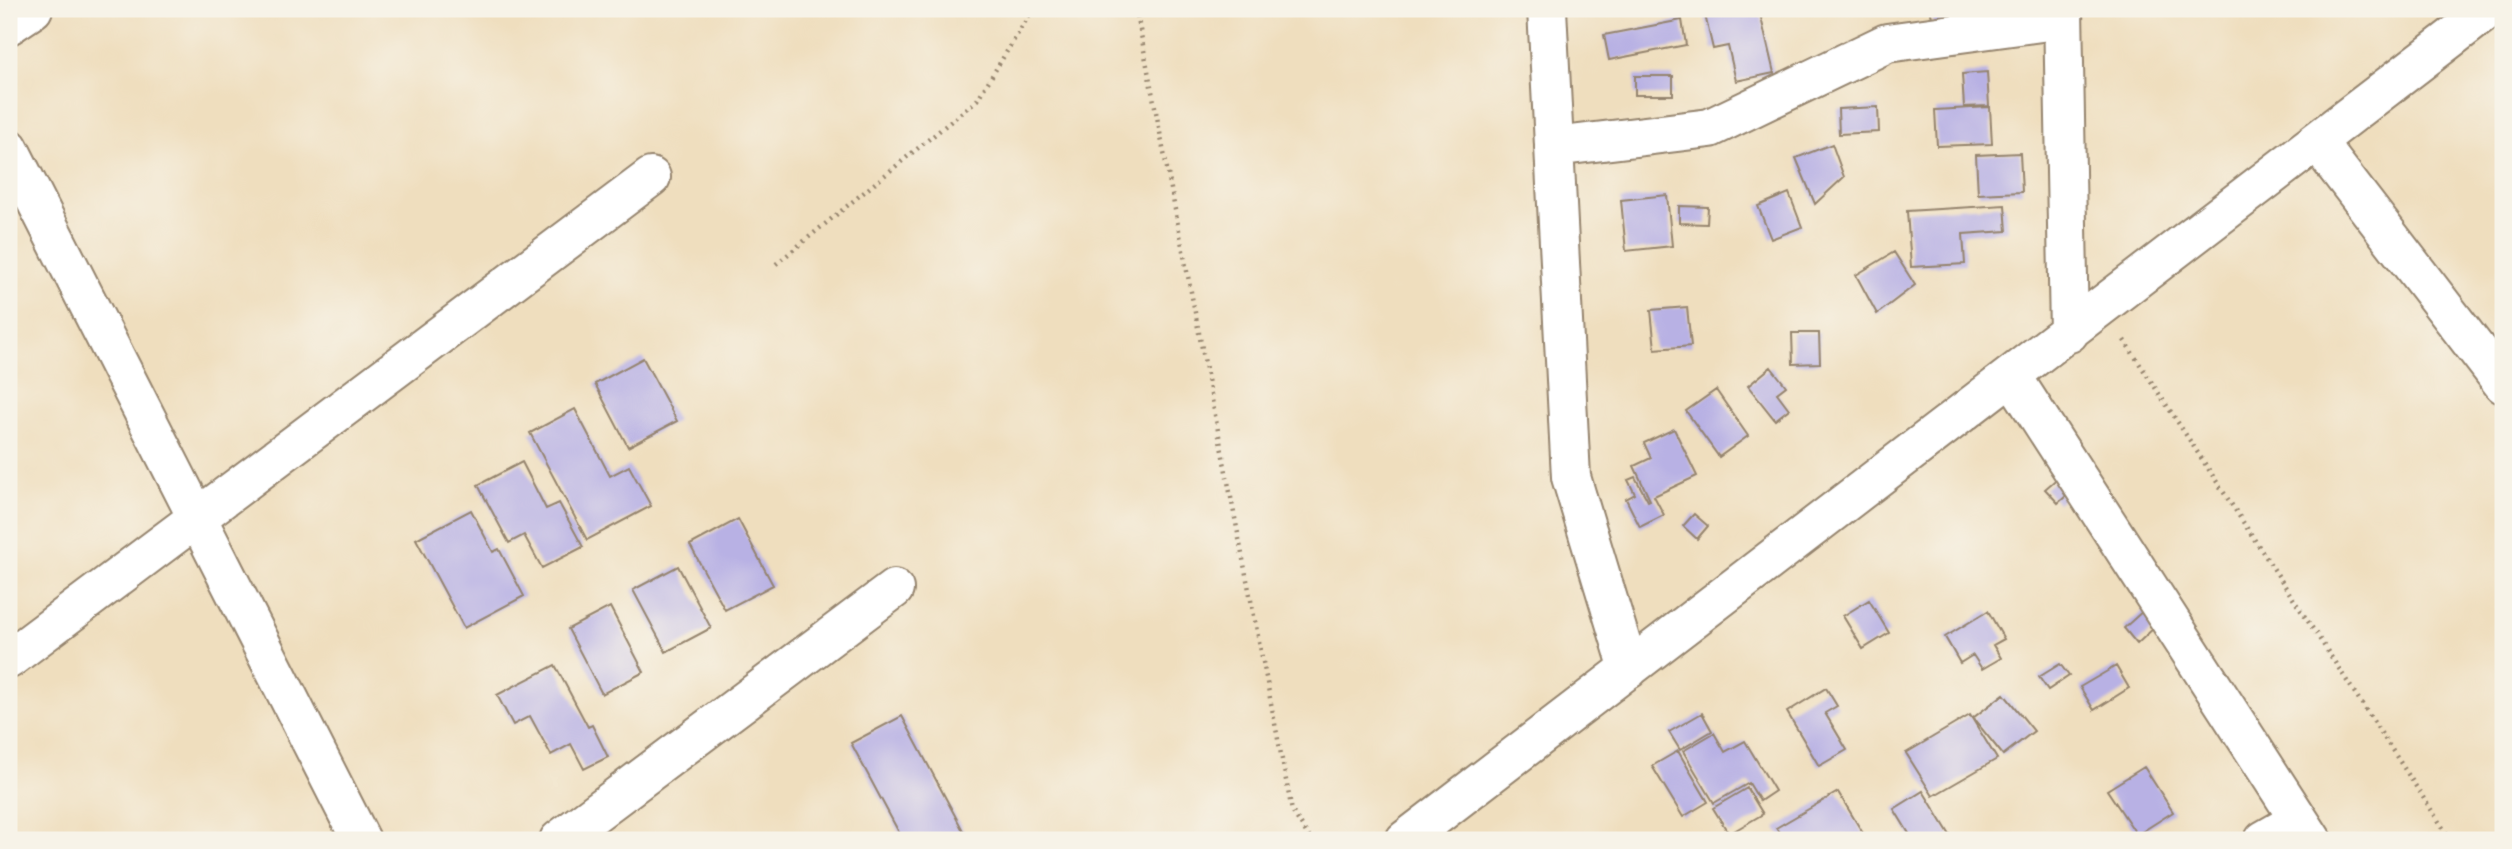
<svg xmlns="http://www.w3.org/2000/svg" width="2512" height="849" font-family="'Comic Neue',sans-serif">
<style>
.building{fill:#b8b1e4}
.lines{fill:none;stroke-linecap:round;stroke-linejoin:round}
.minor-casing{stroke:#95846e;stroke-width:42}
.path{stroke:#95846e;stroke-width:4.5;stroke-dasharray:2 5;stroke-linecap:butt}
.minor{stroke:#fff;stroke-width:38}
</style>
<rect width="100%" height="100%" fill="#f7f3e8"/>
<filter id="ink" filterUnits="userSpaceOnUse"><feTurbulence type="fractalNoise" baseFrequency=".0143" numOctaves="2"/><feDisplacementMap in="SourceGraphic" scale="14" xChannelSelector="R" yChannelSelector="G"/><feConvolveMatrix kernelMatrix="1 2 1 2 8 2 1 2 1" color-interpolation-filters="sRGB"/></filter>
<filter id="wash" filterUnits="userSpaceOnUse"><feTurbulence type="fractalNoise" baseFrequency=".00686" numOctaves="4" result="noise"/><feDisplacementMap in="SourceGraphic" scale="28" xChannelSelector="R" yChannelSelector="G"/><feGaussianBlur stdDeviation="1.57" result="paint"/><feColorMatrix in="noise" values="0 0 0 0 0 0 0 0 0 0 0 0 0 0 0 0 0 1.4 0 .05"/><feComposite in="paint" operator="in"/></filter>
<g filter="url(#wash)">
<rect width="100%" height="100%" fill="#efdebe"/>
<g id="blocks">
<path class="building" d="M 1719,9 L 1759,9 L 1774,73 L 1736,81 L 1728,46 L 1713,49 L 1705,15 L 1720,12 Z
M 1930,9 L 1977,9 L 1979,16 L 1934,26 Z
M 1682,20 L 1686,45 L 1609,60 L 1604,35 Z
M 1987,72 L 1989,106 L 1964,107 L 1962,74 Z
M 1635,76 L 1673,76 L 1673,95 L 1635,95 Z
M 1878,107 L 1879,132 L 1839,134 L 1838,109 Z
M 1990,107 L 1992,144 L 1937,146 L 1935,110 Z
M 1832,144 L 1844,177 L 1815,204 L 1796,158 Z
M 2020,153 L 2022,192 L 1978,194 L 1976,155 Z
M 1789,193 L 1802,227 L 1771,239 L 1758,206 Z
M 1667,195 L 1672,246 L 1626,251 L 1621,200 Z
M 2005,205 L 2007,231 L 1963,234 L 1965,264 L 1911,267 L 1907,211 Z
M 1679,206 L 1708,207 L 1707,224 L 1679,223 Z
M 1894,252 L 1915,285 L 1877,314 L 1856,275 Z
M 1687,307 L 1691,346 L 1655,349 L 1651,310 Z
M 1792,333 L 1819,333 L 1820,363 L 1793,364 Z
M 643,358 L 677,421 L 628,447 L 595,384 Z
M 1771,367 L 1786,386 L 1777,393 L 1789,409 L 1775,420 L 1748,386 Z
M 1716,390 L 1748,436 L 1719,457 L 1686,411 Z
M 575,409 L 610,476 L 629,466 L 651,506 L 587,540 L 530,433 Z
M 1674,429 L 1697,476 L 1654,496 L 1664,515 L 1640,527 L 1626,499 L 1635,494 L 1628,480 L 1635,477 L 1648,501 L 1650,500 L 1634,466 L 1651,458 L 1644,443 Z
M 522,462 L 546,509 L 559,503 L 583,547 L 542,568 L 524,535 L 509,543 L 478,485 Z
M 2060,476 L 2073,490 L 2058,503 L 2045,489 Z
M 471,510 L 493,552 L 499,549 L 524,596 L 464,628 L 416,539 Z
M 1694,514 L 1708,526 L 1697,539 L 1683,526 Z
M 738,519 L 773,585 L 725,610 L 690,545 Z
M 678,566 L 711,628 L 666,652 L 633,590 Z
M 1869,600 L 1889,633 L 1863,649 L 1843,616 Z
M 610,607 L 644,672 L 602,694 L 568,629 Z
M 2144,610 L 2157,625 L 2137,644 L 2124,628 Z
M 1988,611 L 2004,639 L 1993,645 L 2001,658 L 1982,669 L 1973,655 L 1960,663 L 1945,637 Z
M 2060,664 L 2069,676 L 2048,690 L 2039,677 Z
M 555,665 L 588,727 L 592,725 L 608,757 L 584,769 L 571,744 L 551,755 L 530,716 L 513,725 L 497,695 Z
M 2116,666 L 2129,688 L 2094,710 L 2080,687 Z
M 1826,688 L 1837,706 L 1825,713 L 1847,750 L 1819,766 L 1787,712 Z
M 2004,694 L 2034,731 L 2003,755 L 1973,718 Z
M 1702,713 L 1712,731 L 1680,750 L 1669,732 Z
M 1970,715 L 1997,759 L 1933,796 L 1906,753 Z
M 902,716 L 968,840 L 903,840 L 851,743 Z
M 1714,733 L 1725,752 L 1745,741 L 1775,791 L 1760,801 L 1749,783 L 1714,803 L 1683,751 Z
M 1678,751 L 1708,802 L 1683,817 L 1652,766 Z
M 2144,767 L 2173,812 L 2137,835 L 2107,790 Z
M 1747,788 L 1763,814 L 1729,834 L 1713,808 Z
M 1923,791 L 1953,840 L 1913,840 L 1894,809 Z
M 1838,792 L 1867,840 L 1784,840 L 1776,828 Z"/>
</g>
</g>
<g filter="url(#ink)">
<use href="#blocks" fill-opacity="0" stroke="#95846e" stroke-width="2"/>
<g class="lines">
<g class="minor-casing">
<path id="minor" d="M 1547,9 L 1571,477 L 1629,669
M 2063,9 L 2069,333
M 9,25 L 33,9
M 2318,143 L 2503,384
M 1554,147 L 1710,128 L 1887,43 L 2063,19
M 9,148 L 361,840
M 2012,376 L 2312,840
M 9,659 L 651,177
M 559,840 L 894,589
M 1405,840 L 2489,9
M 2264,840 L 2299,820"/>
</g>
<path class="path" d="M 1136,9 L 1292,811 L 1311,840
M 776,264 L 977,100 L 1033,9
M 2124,340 L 2451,840"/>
<use href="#minor" class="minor"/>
</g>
</g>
<rect width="2512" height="849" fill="none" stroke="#f7f3e8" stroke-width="35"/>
</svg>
